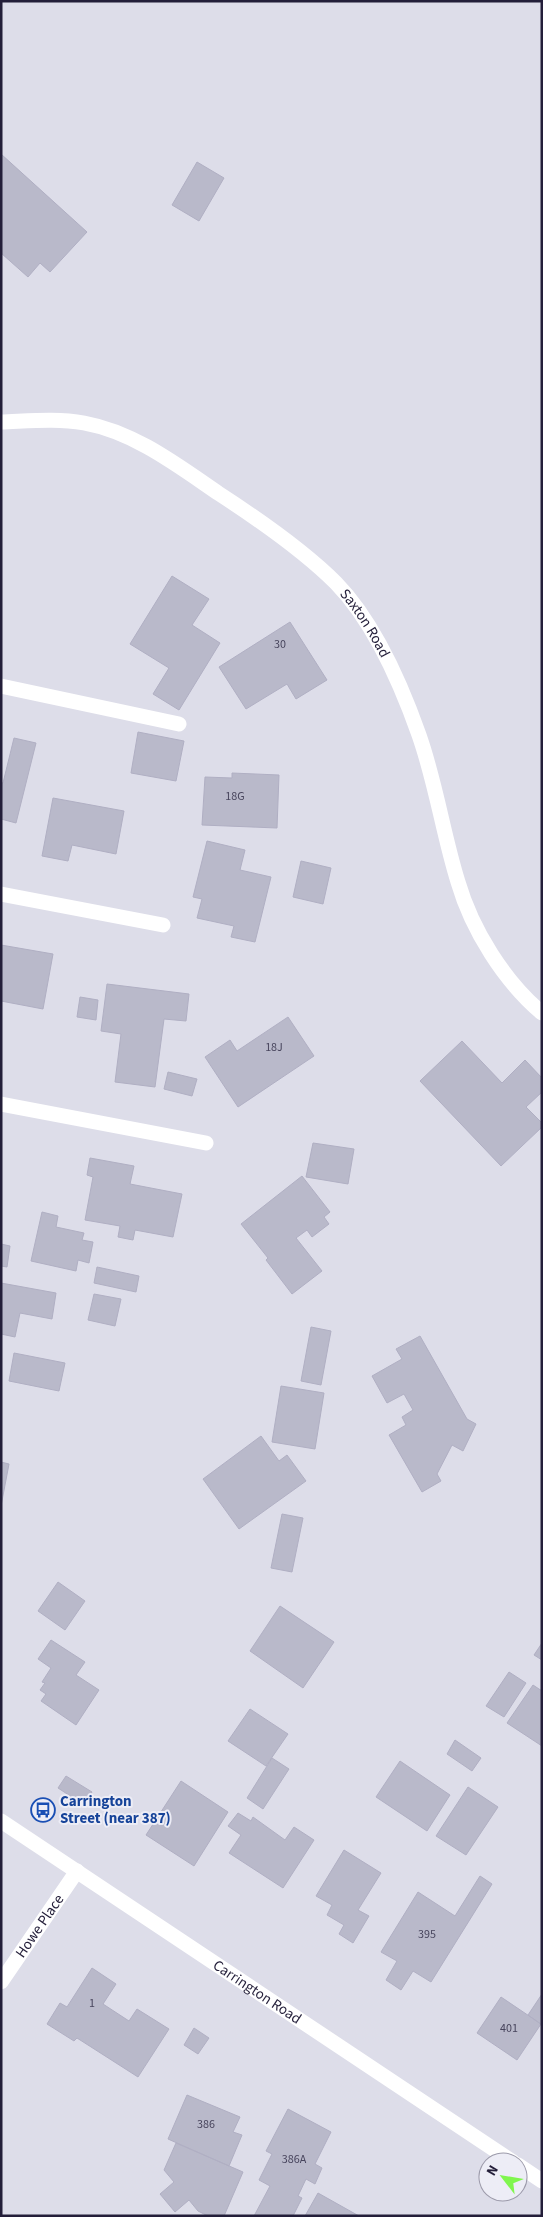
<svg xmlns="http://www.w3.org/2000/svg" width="543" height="2217" font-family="'Source Sans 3',sans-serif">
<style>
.building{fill:#b9b9ca;stroke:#b0afc3}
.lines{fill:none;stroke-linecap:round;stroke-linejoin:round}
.minor{stroke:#fff;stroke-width:15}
.labels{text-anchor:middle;stroke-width:4;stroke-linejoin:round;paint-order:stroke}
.number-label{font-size:12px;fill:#48455d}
.street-label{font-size:15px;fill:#231e39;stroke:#ededf6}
.transit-label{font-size:15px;font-weight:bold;fill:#164399;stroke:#ededf6;text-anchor:start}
</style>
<rect width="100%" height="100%" fill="#dddde9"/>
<path class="building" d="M 1,154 L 87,232 L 50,272 L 40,263 L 28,277 L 1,253 Z
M 197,162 L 224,178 L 199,221 L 172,205 Z
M 172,576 L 209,599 L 192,625 L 220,643 L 179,710 L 153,694 L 169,668 L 130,644 Z
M 290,622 L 327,680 L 296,699 L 287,684 L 246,709 L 219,667 Z
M 138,732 L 184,741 L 176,781 L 131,773 Z
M 14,738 L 36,743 L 16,823 L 1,819 L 1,783 L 3,783 Z
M 232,773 L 279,775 L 277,828 L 202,825 L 205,777 L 232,778 Z
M 53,798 L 124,811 L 116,854 L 72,845 L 68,861 L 42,856 Z
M 207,841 L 245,850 L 240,870 L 271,877 L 255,942 L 231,937 L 234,926 L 197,918 L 202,899 L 193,897 Z
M 301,861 L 331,868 L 323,904 L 293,897 Z
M 1,945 L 53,954 L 43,1009 L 1,1001 Z
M 107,984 L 189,994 L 186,1021 L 164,1019 L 155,1087 L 115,1082 L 121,1034 L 101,1031 Z
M 80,997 L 98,1000 L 96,1020 L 77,1017 Z
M 288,1017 L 314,1056 L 238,1107 L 205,1057 L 230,1040 L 237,1051 Z
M 462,1041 L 502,1083 L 525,1060 L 542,1078 L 542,1092 L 526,1107 L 542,1123 L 542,1127 L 501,1166 L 420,1081 Z
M 168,1072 L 197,1079 L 192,1096 L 164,1089 Z
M 313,1143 L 354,1149 L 348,1184 L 306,1177 Z
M 90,1158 L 134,1166 L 130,1184 L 182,1194 L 173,1237 L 135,1230 L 133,1240 L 118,1237 L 120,1226 L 85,1220 L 93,1177 L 87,1175 Z
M 302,1176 L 330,1212 L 324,1217 L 329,1224 L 312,1237 L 307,1230 L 296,1238 L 322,1271 L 292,1294 L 266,1260 L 268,1258 L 241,1224 Z
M 42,1212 L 58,1216 L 56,1227 L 84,1233 L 82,1240 L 93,1242 L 89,1263 L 78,1260 L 76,1271 L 31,1261 Z
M 1,1244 L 10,1246 L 7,1267 L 1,1266 Z
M 97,1267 L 139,1276 L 136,1292 L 94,1283 Z
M 1,1283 L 56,1293 L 52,1319 L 20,1313 L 15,1337 L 1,1334 Z
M 94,1294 L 121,1299 L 115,1326 L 88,1320 Z
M 311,1327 L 331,1331 L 321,1385 L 301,1381 Z
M 420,1336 L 467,1419 L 476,1424 L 463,1451 L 452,1445 L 437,1474 L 441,1481 L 422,1492 L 389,1435 L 406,1425 L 402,1417 L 413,1410 L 404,1394 L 387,1403 L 372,1376 L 402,1359 L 396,1349 Z
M 14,1353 L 65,1363 L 59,1391 L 9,1381 Z
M 281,1386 L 324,1393 L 315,1449 L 272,1442 Z
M 261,1436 L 279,1461 L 287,1455 L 306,1481 L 239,1529 L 203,1479 Z
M 1,1462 L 9,1464 L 1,1506 Z
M 282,1514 L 303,1518 L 292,1572 L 271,1568 Z
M 58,1582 L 85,1601 L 65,1630 L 38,1611 Z
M 280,1606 L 334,1642 L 303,1688 L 250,1651 Z
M 51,1640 L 85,1662 L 76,1675 L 99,1690 L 76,1725 L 41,1701 L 46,1694 L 40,1690 L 45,1683 L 42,1682 L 51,1668 L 38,1659 Z
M 542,1643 L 542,1660 L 534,1655 Z
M 509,1672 L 526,1683 L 504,1717 L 486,1706 Z
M 533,1685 L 542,1691 L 542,1746 L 507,1723 Z
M 250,1709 L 288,1734 L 266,1766 L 228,1741 Z
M 455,1740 L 481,1758 L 472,1771 L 447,1754 Z
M 272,1758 L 289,1769 L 263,1809 L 247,1798 Z
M 400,1761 L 450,1795 L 427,1831 L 376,1797 Z
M 66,1776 L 92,1792 L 84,1805 L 58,1788 Z
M 181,1781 L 228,1812 L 194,1866 L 146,1835 Z
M 468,1787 L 498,1807 L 466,1855 L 436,1836 Z
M 238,1813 L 251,1821 L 253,1817 L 285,1840 L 294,1827 L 314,1840 L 283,1888 L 229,1853 L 241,1835 L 228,1826 Z
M 344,1850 L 381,1873 L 358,1910 L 369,1916 L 353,1943 L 339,1934 L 344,1925 L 327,1915 L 332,1905 L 316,1896 Z
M 480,1876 L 492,1884 L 431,1982 L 413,1971 L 401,1990 L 386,1980 L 397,1961 L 381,1952 L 418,1892 L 455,1916 Z
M 92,1968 L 116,1984 L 103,2004 L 129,2021 L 137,2009 L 169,2029 L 138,2077 L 77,2038 L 74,2041 L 47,2024 L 60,2003 L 67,2007 Z
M 542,1994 L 542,2025 L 528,2015 Z
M 501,1997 L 541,2024 L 517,2060 L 477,2033 Z
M 194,2028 L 209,2038 L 198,2054 L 184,2045 Z
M 187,2095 L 240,2117 L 233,2132 L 242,2135 L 229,2166 L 168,2139 Z
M 288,2109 L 331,2132 L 315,2164 L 322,2168 L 315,2184 L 306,2179 L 298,2196 L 302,2198 L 293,2216 L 254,2216 L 270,2186 L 259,2180 L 272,2154 L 266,2151 Z
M 176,2143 L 243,2172 L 224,2216 L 208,2216 L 198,2211 L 189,2200 L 175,2212 L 160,2194 L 174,2182 L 164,2170 Z
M 318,2193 L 359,2216 L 305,2216 Z"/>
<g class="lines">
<g class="minor">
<path id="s1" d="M 1,422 C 29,421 57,418 84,423 C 134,432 177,465 218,493 C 255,517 305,552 336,583 C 374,622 401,684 419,735 C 436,783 443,834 458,882 C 472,930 504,981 542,1013"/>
<path d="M 1,686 L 179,724"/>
<path d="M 1,894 L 163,925"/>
<path d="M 1,1104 L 206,1143"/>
<path id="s2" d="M 1,1821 L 513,2162"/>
<path id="s3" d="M 1,1982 L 77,1871"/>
<path d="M 518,2165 L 542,2181"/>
</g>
</g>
<defs>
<g id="bus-ring" transform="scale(1.25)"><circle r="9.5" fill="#ededf6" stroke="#1a4fb4" stroke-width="1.5"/><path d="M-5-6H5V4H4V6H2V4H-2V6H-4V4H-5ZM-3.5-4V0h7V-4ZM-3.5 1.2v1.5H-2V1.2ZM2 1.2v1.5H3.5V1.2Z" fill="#1a4fb4"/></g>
</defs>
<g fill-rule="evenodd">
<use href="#bus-ring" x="43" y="1810"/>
</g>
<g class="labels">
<g class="number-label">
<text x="280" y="648">30</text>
<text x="235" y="800">18G</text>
<text x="274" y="1051">18J</text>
<text x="427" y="1938">395</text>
<text x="92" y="2007">1</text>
<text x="509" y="2032">401</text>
<text x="206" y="2128">386</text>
<text x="294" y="2163">386A</text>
</g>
<g class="street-label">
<text dy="5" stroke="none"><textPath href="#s1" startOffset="434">Saxton Road</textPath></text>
<text dy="5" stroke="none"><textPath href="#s3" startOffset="68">Howe Place</textPath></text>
<text dy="5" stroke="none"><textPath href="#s2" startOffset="308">Carrington Road</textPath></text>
</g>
<g class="transit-label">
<text x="60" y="1806">Carrington<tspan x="60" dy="17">Street (near 387)</tspan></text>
</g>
</g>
<rect width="543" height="2217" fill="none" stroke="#231e39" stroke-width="5"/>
<g transform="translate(503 2177) rotate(301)"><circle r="24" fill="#ededf6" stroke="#9c9aaa"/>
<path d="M0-4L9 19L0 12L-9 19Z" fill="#80f64e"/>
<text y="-8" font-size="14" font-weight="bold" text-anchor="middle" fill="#231e39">N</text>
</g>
</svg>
